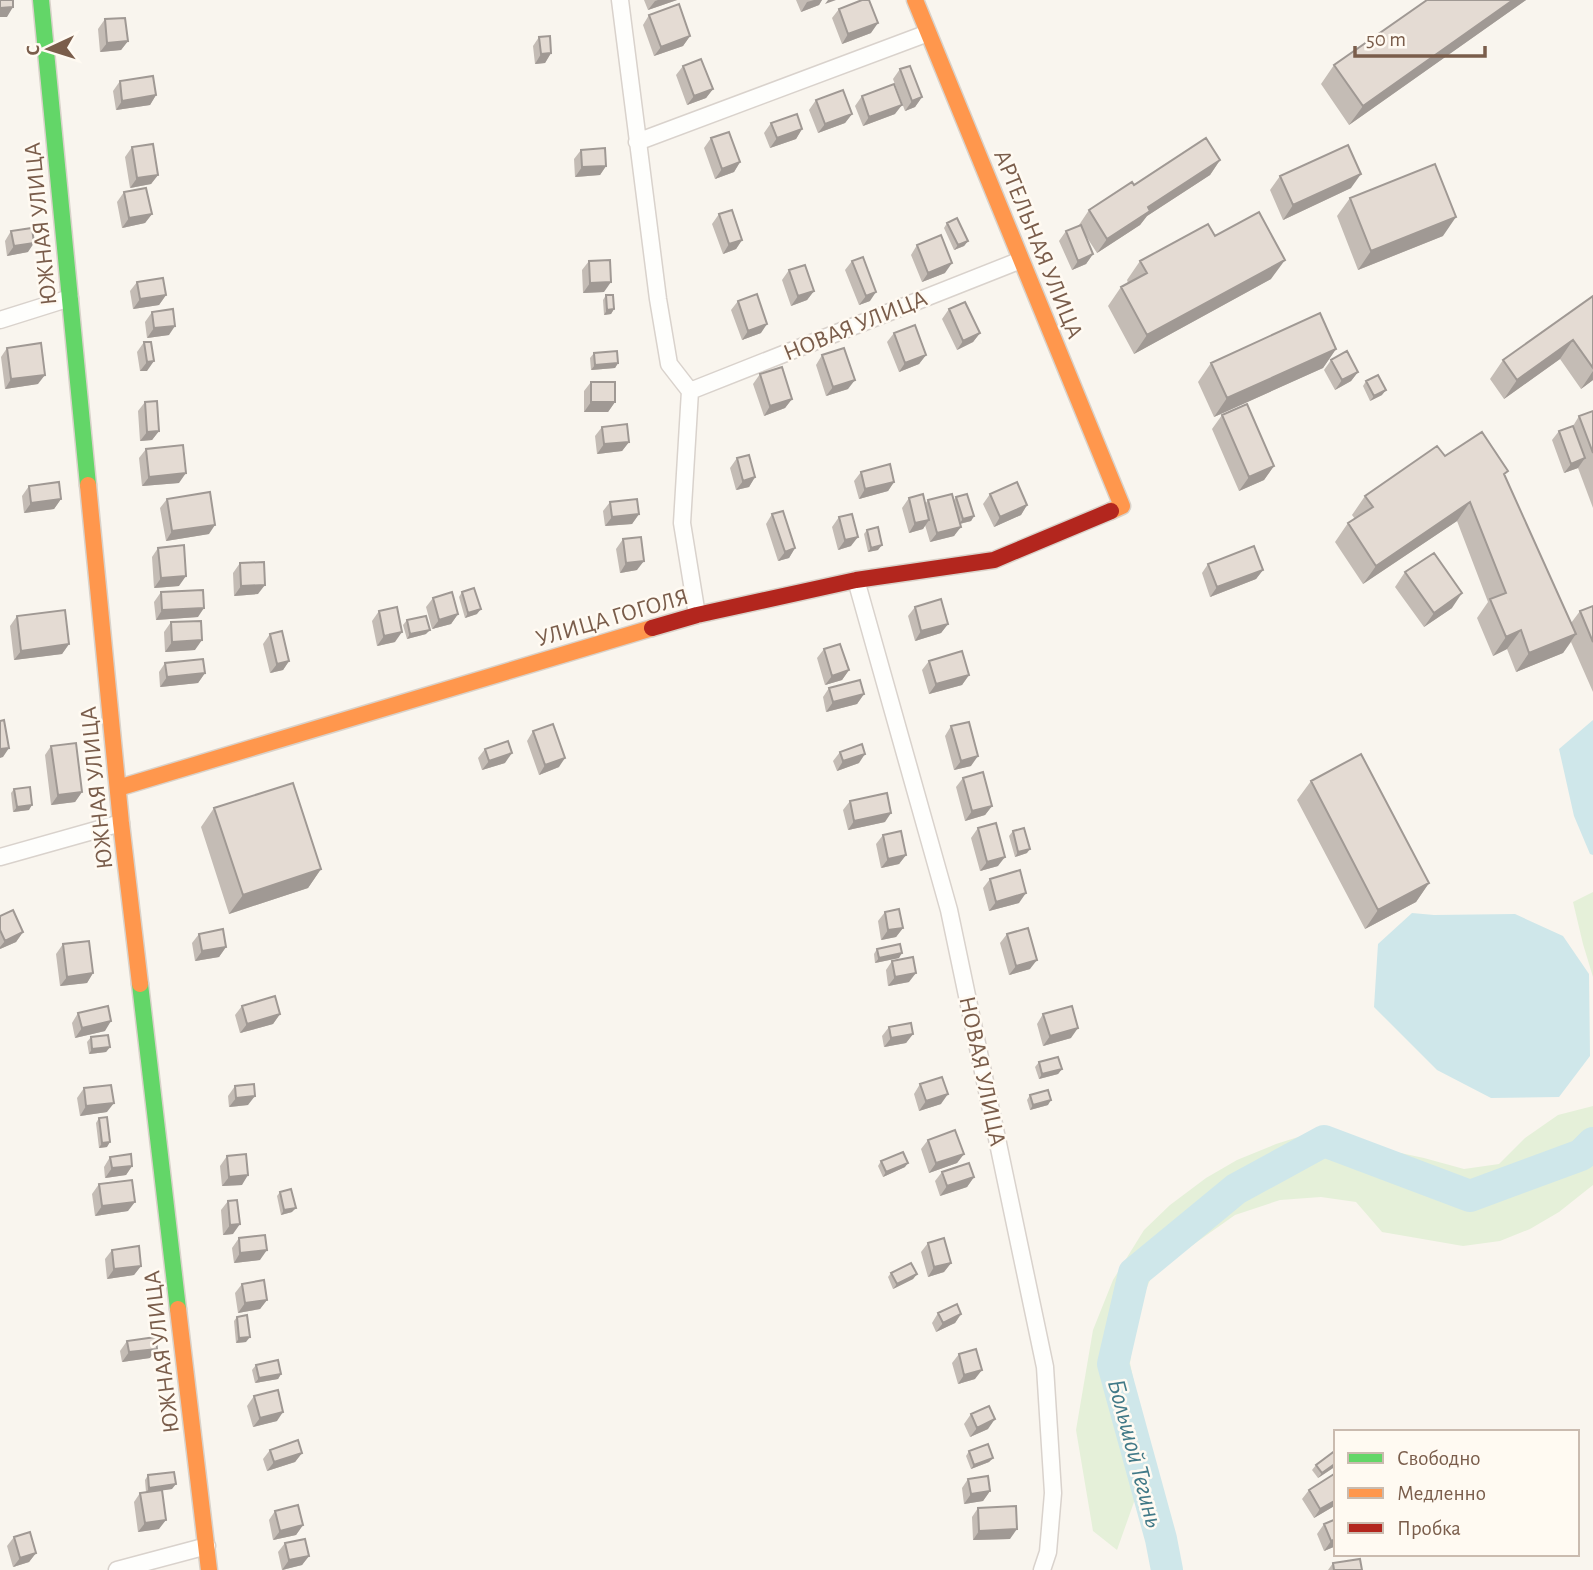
<svg xmlns="http://www.w3.org/2000/svg" width="1593" height="1570" font-family="'Alegreya Sans',sans-serif">
<style>
.green{fill:#e5f0d9}
.water{fill:#cfe7ea}
.lines{fill:none;stroke-linecap:round;stroke-linejoin:round}
.river{stroke:#cfe7ea;stroke-width:32}
.street-casing{stroke:#d9d2cc;stroke-width:19}
.fast-casing{stroke:#d9d2ca;stroke-width:19}
.slow-casing{stroke:#d9d2ca;stroke-width:19}
.jam-casing{stroke:#d9d2ca;stroke-width:19}
.street{stroke:#fefefc;stroke-width:16}
.fast{stroke:#63d668;stroke-width:16}
.slow{stroke:#ff974d;stroke-width:16}
.jam{stroke:#b3261e;stroke-width:16}
.wall{fill:#c4bcb5}
.shaded-wall{fill:#a09994}
.building{fill:#e4dbd3;stroke:#a09994;stroke-width:2}
.labels{text-anchor:middle;stroke-width:5;stroke-linejoin:round;paint-order:stroke}
.street-label{font-size:24px;fill:#7a5d4b;stroke:#fffaf2}
.water-label{font-size:26px;font-style:italic;fill:#417987;stroke:#fffaf2}
</style>
<rect width="100%" height="100%" fill="#f9f5ee"/>
<path class="green" d="M 1593,892 L 1593,977 L 1583,944 L 1573,902 Z
M 1593,1106 L 1593,1185 L 1559,1212 L 1530,1229 L 1500,1241 L 1463,1246 L 1382,1232 L 1356,1202 L 1321,1197 L 1280,1200 L 1235,1215 L 1153,1273 L 1137,1311 L 1130,1363 L 1154,1481 L 1134,1502 L 1117,1550 L 1093,1531 L 1076,1430 L 1093,1330 L 1113,1280 L 1144,1230 L 1170,1205 L 1206,1178 L 1237,1160 L 1276,1144 L 1314,1132 L 1345,1134 L 1377,1148 L 1424,1158 L 1464,1169 L 1499,1164 L 1525,1138 L 1558,1115 Z"/>
<path class="water" d="M 1593,720 L 1593,855 L 1590,854 L 1574,816 L 1559,749 Z
M 1412,913 L 1434,915 L 1515,914 L 1563,936 L 1589,974 L 1590,1056 L 1559,1097 L 1491,1098 L 1437,1070 L 1374,1007 L 1378,944 Z"/>
<g class="lines">
<path class="river" d="M 1167,1570 L 1161,1539 L 1113,1364 L 1134,1273 L 1236,1189 L 1324,1141 L 1470,1196 L 1581,1155 L 1593,1143"/>
<g class="street-casing">
<path id="street" d="M 620,0 L 658,299 L 669,364 L 690,391 L 682,523 L 697,615
M 637,142 L 928,33
M 0,320 L 70,298
M 690,391 L 1021,260
M 856,580 L 949,910 L 1045,1367 L 1053,1493 L 1048,1552 L 1042,1570
M 0,857 L 121,823
M 117,1570 L 207,1546"/>
</g>
<g class="fast-casing">
<path id="fast" d="M 41,0 L 88,485
M 140,984 L 178,1309"/>
</g>
<g class="slow-casing">
<path id="slow" d="M 915,0 L 1122,506 L 1111,511
M 88,485 L 121,823 L 140,984
M 118,788 L 652,628
M 178,1309 L 209,1570"/>
</g>
<g class="jam-casing">
<path id="jam" d="M 652,628 L 697,615 L 856,580 L 994,560 L 1111,511"/>
</g>
<use href="#street" class="street"/>
<use href="#fast" class="fast"/>
<use href="#slow" class="slow"/>
<use href="#jam" class="jam"/>
</g>
<path class="wall" d="M 644,0 L 677,0 L 648,10 Z
M 796,0 L 822,0 L 819,5 L 801,12 Z
M 1427,0 L 1526,0 L 1349,125 L 1321,84 L 1334,65 Z
M 839,9 L 871,33 L 842,44 L 832,18 Z
M 649,15 L 690,36 L 683,46 L 654,56 L 643,25 Z
M 105,19 L 128,41 L 121,50 L 100,52 L 98,29 Z
M 539,37 L 551,53 L 545,63 L 535,64 L 533,46 Z
M 683,66 L 713,89 L 706,98 L 687,105 L 676,75 Z
M 900,69 L 922,97 L 915,107 L 905,111 L 893,79 Z
M 120,81 L 156,95 L 150,105 L 116,110 L 113,91 Z
M 862,96 L 895,114 L 863,126 L 855,106 Z
M 816,100 L 852,114 L 845,123 L 818,133 L 809,110 Z
M 771,123 L 802,129 L 796,139 L 770,148 L 764,133 Z
M 711,138 L 740,162 L 734,172 L 715,179 L 704,148 Z
M 132,147 L 158,175 L 151,184 L 130,188 L 125,157 Z
M 581,150 L 606,166 L 600,175 L 575,177 L 574,159 Z
M 1220,160 L 1210,175 L 1147,216 L 1140,225 L 1097,253 L 1084,233 L 1093,254 L 1086,264 L 1072,270 L 1059,241 L 1066,231 L 1079,226 L 1079,225 L 1089,210 L 1134,185 Z
M 1280,176 L 1351,188 L 1283,220 L 1270,190 Z
M 124,192 L 152,214 L 145,223 L 122,228 L 117,202 Z
M 1350,198 L 1443,236 L 1358,270 L 1337,216 Z
M 719,214 L 742,240 L 736,249 L 723,254 L 712,224 Z
M 947,223 L 968,241 L 964,246 L 954,250 L 944,228 Z
M 11,231 L 28,252 L 7,256 L 5,241 Z
M 1215,236 L 1271,279 L 1134,354 L 1108,306 L 1121,287 L 1128,283 L 1127,280 L 1140,261 Z
M 917,245 L 945,273 L 922,282 L 911,255 Z
M 589,261 L 604,292 L 583,293 L 582,270 Z
M 852,261 L 870,301 L 859,305 L 845,270 Z
M 789,270 L 814,291 L 807,300 L 791,306 L 782,280 Z
M 137,282 L 166,295 L 159,305 L 133,309 L 130,291 Z
M 606,295 L 614,309 L 611,314 L 604,315 L 603,300 Z
M 1593,296 L 1593,380 L 1581,389 L 1560,359 L 1504,399 L 1490,379 L 1503,360 Z
M 738,301 L 761,333 L 742,340 L 731,310 Z
M 949,309 L 980,333 L 973,342 L 957,350 L 942,319 Z
M 152,312 L 169,335 L 147,338 L 145,322 Z
M 894,333 L 926,355 L 919,364 L 899,372 L 887,342 Z
M 144,342 L 151,342 L 147,371 L 140,371 L 137,352 Z
M 7,348 L 38,384 L 5,389 L 1,357 Z
M 1336,349 L 1323,368 L 1214,417 L 1198,382 L 1211,363 Z
M 594,353 L 618,363 L 615,368 L 591,370 L 590,358 Z
M 822,355 L 848,389 L 826,396 L 816,365 Z
M 1331,360 L 1358,372 L 1351,381 L 1335,390 L 1324,370 Z
M 760,374 L 792,399 L 785,408 L 764,416 L 753,384 Z
M 1366,381 L 1382,395 L 1370,401 L 1363,386 Z
M 591,382 L 615,402 L 608,412 L 584,412 L 584,391 Z
M 145,402 L 159,431 L 152,440 L 140,441 L 138,411 Z
M 1593,411 L 1593,508 L 1578,468 L 1564,473 L 1552,440 L 1559,431 L 1573,426 L 1579,416 Z
M 1222,415 L 1274,466 L 1264,480 L 1239,491 L 1212,429 Z
M 602,427 L 629,442 L 622,451 L 597,454 L 595,436 Z
M 146,449 L 179,483 L 142,486 L 139,458 Z
M 1445,456 L 1505,476 L 1571,623 L 1580,611 L 1593,606 L 1593,692 L 1571,642 L 1563,653 L 1516,672 L 1507,649 L 1493,656 L 1477,618 L 1488,602 L 1457,521 L 1363,584 L 1335,542 L 1348,523 L 1355,519 L 1352,515 L 1365,496 Z
M 737,458 L 755,477 L 749,487 L 736,490 L 730,468 Z
M 861,472 L 894,482 L 888,491 L 859,499 L 854,481 Z
M 29,486 L 61,499 L 54,509 L 24,513 L 22,496 Z
M 990,494 L 1027,505 L 1021,515 L 994,527 L 983,504 Z
M 956,497 L 974,516 L 971,521 L 960,524 L 954,536 L 930,542 L 925,525 L 923,529 L 909,533 L 902,508 L 909,498 L 925,504 L 928,500 L 954,500 Z
M 167,499 L 209,534 L 166,541 L 160,508 Z
M 610,502 L 639,514 L 632,524 L 605,526 L 603,511 Z
M 772,514 L 795,548 L 789,558 L 778,561 L 766,524 Z
M 839,517 L 851,546 L 838,550 L 832,527 Z
M 867,530 L 878,550 L 868,552 L 864,534 Z
M 623,539 L 637,570 L 620,573 L 616,549 Z
M 158,548 L 179,586 L 154,588 L 152,557 Z
M 240,563 L 258,594 L 234,596 L 233,573 Z
M 1208,564 L 1263,570 L 1256,579 L 1210,597 L 1202,573 Z
M 1405,572 L 1452,608 L 1424,627 L 1395,587 Z
M 161,592 L 198,617 L 156,620 L 154,602 Z
M 462,592 L 477,614 L 465,618 L 459,597 Z
M 433,598 L 458,614 L 451,624 L 432,629 L 426,607 Z
M 915,607 L 948,624 L 941,633 L 915,641 L 908,616 Z
M 379,611 L 395,642 L 377,646 L 372,621 Z
M 17,616 L 69,644 L 62,654 L 14,660 L 10,626 Z
M 407,620 L 426,634 L 407,639 L 403,625 Z
M 171,622 L 195,650 L 165,652 L 164,632 Z
M 270,634 L 289,661 L 283,670 L 270,673 L 263,644 Z
M 824,649 L 849,670 L 842,680 L 825,685 L 817,658 Z
M 929,661 L 969,675 L 962,685 L 929,694 L 922,670 Z
M 165,663 L 205,673 L 198,683 L 160,687 L 159,672 Z
M 829,688 L 864,694 L 857,704 L 826,712 L 823,697 Z
M 951,726 L 971,766 L 954,770 L 945,736 Z
M 533,731 L 559,767 L 539,775 L 527,741 Z
M 51,746 L 82,792 L 75,802 L 51,805 L 45,755 Z
M 485,749 L 505,763 L 482,770 L 478,758 Z
M 840,752 L 859,763 L 837,771 L 833,761 Z
M 963,778 L 992,806 L 985,815 L 965,821 L 956,787 Z
M 1311,781 L 1429,883 L 1416,902 L 1365,929 L 1297,800 Z
M 14,789 L 29,810 L 13,812 L 11,793 Z
M 850,801 L 885,822 L 848,830 L 843,810 Z
M 214,808 L 321,869 L 308,888 L 229,914 L 201,827 Z
M 978,828 L 998,866 L 980,871 L 971,838 Z
M 1013,831 L 1027,853 L 1015,857 L 1009,836 Z
M 883,835 L 906,855 L 899,864 L 881,868 L 876,844 Z
M 990,879 L 1019,903 L 989,911 L 983,888 Z
M 885,912 L 903,928 L 896,937 L 881,940 L 878,921 Z
M 0,916 L 23,932 L 16,942 L 0,949 Z
M 199,934 L 226,947 L 219,957 L 195,961 L 192,943 Z
M 1007,934 L 1030,969 L 1009,975 L 1000,943 Z
M 63,944 L 93,973 L 87,983 L 60,986 L 56,954 Z
M 877,949 L 899,958 L 875,963 L 874,954 Z
M 892,961 L 909,982 L 888,986 L 886,970 Z
M 242,1006 L 280,1014 L 273,1024 L 240,1033 L 235,1015 Z
M 78,1013 L 105,1031 L 75,1038 L 72,1023 Z
M 1043,1014 L 1071,1038 L 1043,1046 L 1037,1024 Z
M 889,1027 L 913,1034 L 906,1043 L 884,1047 L 882,1036 Z
M 91,1037 L 110,1047 L 106,1052 L 89,1054 L 87,1042 Z
M 1039,1062 L 1062,1069 L 1058,1074 L 1039,1079 L 1035,1067 Z
M 920,1084 L 941,1104 L 919,1111 L 914,1094 Z
M 235,1086 L 248,1105 L 229,1107 L 228,1096 Z
M 84,1088 L 107,1112 L 80,1116 L 77,1098 Z
M 1030,1095 L 1048,1105 L 1030,1110 L 1027,1100 Z
M 99,1118 L 107,1147 L 99,1148 L 96,1123 Z
M 928,1140 L 964,1154 L 957,1163 L 929,1173 L 921,1149 Z
M 227,1156 L 242,1185 L 222,1186 L 220,1166 Z
M 110,1157 L 132,1166 L 126,1175 L 105,1178 L 104,1167 Z
M 881,1161 L 905,1167 L 883,1177 L 878,1166 Z
M 942,1172 L 974,1177 L 967,1187 L 940,1196 L 935,1181 Z
M 99,1184 L 128,1211 L 95,1216 L 92,1194 Z
M 280,1192 L 292,1212 L 281,1215 L 277,1196 Z
M 228,1201 L 233,1234 L 223,1235 L 221,1210 Z
M 239,1238 L 260,1260 L 234,1263 L 232,1248 Z
M 928,1243 L 951,1263 L 944,1272 L 928,1277 L 921,1252 Z
M 112,1250 L 141,1266 L 134,1275 L 107,1279 L 105,1259 Z
M 891,1273 L 917,1274 L 913,1279 L 893,1289 L 888,1277 Z
M 242,1284 L 267,1300 L 260,1309 L 238,1313 L 235,1293 Z
M 938,1313 L 961,1314 L 955,1323 L 936,1332 L 932,1323 Z
M 237,1317 L 246,1342 L 236,1343 L 234,1321 Z
M 127,1341 L 150,1358 L 122,1362 L 120,1351 Z
M 959,1354 L 975,1379 L 958,1384 L 952,1363 Z
M 256,1365 L 281,1374 L 278,1379 L 255,1383 L 252,1370 Z
M 254,1396 L 277,1421 L 253,1427 L 247,1406 Z
M 971,1414 L 988,1429 L 970,1437 L 964,1424 Z
M 270,1450 L 302,1453 L 295,1462 L 267,1471 L 263,1459 Z
M 1336,1450 L 1336,1466 L 1318,1478 L 1312,1470 L 1316,1465 Z
M 969,1451 L 993,1458 L 989,1462 L 971,1469 L 966,1456 Z
M 148,1475 L 172,1489 L 162,1490 L 159,1529 L 138,1532 L 134,1502 L 140,1493 L 146,1492 L 145,1480 Z
M 1336,1477 L 1336,1505 L 1314,1518 L 1302,1499 L 1309,1490 Z
M 968,1479 L 990,1491 L 983,1501 L 964,1504 L 962,1488 Z
M 978,1508 L 1010,1539 L 973,1540 L 972,1517 Z
M 275,1511 L 303,1525 L 296,1535 L 273,1540 L 269,1520 Z
M 1336,1519 L 1336,1546 L 1324,1551 L 1317,1534 L 1324,1524 Z
M 14,1537 L 36,1553 L 29,1562 L 13,1567 L 7,1546 Z
M 285,1543 L 309,1556 L 302,1565 L 282,1570 L 278,1552 Z
M 1333,1563 L 1362,1570 L 1328,1570 Z"/>
<path class="shaded-wall" d="M 658,0 L 677,0 L 648,10 L 655,1 Z
M 814,0 L 822,0 L 819,5 L 801,12 L 807,2 Z
M 828,0 L 836,0 L 825,4 Z
M 1513,0 L 1526,0 L 1349,125 L 1363,106 Z
M 13,7 L 7,17 L 0,17 L 0,8 Z
M 878,23 L 871,33 L 842,44 L 848,34 Z
M 690,36 L 683,46 L 654,56 L 661,47 Z
M 128,41 L 121,50 L 100,52 L 107,43 Z
M 551,53 L 545,63 L 535,64 L 541,54 Z
M 713,89 L 706,98 L 687,105 L 694,96 Z
M 156,95 L 150,105 L 116,110 L 122,101 Z
M 922,97 L 915,107 L 905,111 L 912,101 Z
M 902,105 L 895,114 L 863,126 L 869,117 Z
M 852,114 L 845,123 L 818,133 L 825,124 Z
M 802,129 L 796,139 L 770,148 L 777,138 Z
M 1220,160 L 1210,175 L 1147,216 L 1140,225 L 1097,253 L 1107,239 L 1148,207 Z
M 740,162 L 734,172 L 715,179 L 722,169 Z
M 606,166 L 600,175 L 575,177 L 582,167 Z
M 1361,174 L 1351,188 L 1283,220 L 1293,205 Z
M 158,175 L 151,184 L 130,188 L 137,178 Z
M 152,214 L 145,223 L 122,228 L 129,218 Z
M 1456,217 L 1443,236 L 1358,270 L 1371,251 Z
M 742,240 L 736,249 L 723,254 L 729,244 Z
M 968,241 L 964,246 L 954,250 L 958,245 Z
M 34,243 L 28,252 L 7,256 L 14,246 Z
M 1093,254 L 1086,264 L 1072,270 L 1078,261 Z
M 1285,260 L 1271,279 L 1134,354 L 1147,335 Z
M 952,263 L 945,273 L 922,282 L 928,273 Z
M 611,282 L 604,292 L 583,293 L 590,283 Z
M 814,291 L 807,300 L 791,306 L 798,296 Z
M 876,292 L 870,301 L 859,305 L 866,296 Z
M 166,295 L 159,305 L 133,309 L 140,299 Z
M 614,309 L 611,314 L 604,315 L 607,310 Z
M 767,324 L 761,333 L 742,340 L 748,331 Z
M 175,326 L 169,335 L 147,338 L 154,328 Z
M 980,333 L 973,342 L 957,350 L 963,341 Z
M 1573,340 L 1560,359 L 1504,399 L 1517,380 Z
M 1336,349 L 1323,368 L 1214,417 L 1227,398 Z
M 926,355 L 919,364 L 899,372 L 905,363 Z
M 154,361 L 147,371 L 140,371 L 147,362 Z
M 618,363 L 615,368 L 591,370 L 595,365 Z
M 1593,371 L 1593,380 L 1581,389 Z
M 1358,372 L 1351,381 L 1335,390 L 1342,380 Z
M 45,375 L 38,384 L 5,389 L 11,379 Z
M 855,380 L 848,389 L 826,396 L 833,387 Z
M 1386,390 L 1382,395 L 1370,401 L 1374,396 Z
M 792,399 L 785,408 L 764,416 L 770,406 Z
M 591,402 L 615,402 L 608,412 L 584,412 Z
M 159,431 L 152,440 L 140,441 L 147,432 Z
M 629,442 L 622,451 L 597,454 L 604,444 Z
M 1585,458 L 1578,468 L 1564,473 L 1571,464 Z
M 1274,466 L 1264,480 L 1239,491 L 1249,477 Z
M 186,473 L 179,483 L 142,486 L 149,477 Z
M 755,477 L 749,487 L 736,490 L 743,481 Z
M 894,482 L 888,491 L 859,499 L 865,489 Z
M 61,499 L 54,509 L 24,513 L 31,503 Z
M 1470,502 L 1457,521 L 1363,584 L 1376,566 Z
M 1027,505 L 1021,515 L 994,527 L 1000,517 Z
M 639,514 L 632,524 L 605,526 L 612,517 Z
M 974,516 L 971,521 L 959,524 L 963,519 Z
M 929,520 L 923,529 L 909,533 L 915,523 Z
M 215,525 L 209,534 L 166,541 L 172,531 Z
M 961,527 L 954,536 L 930,542 L 937,533 Z
M 858,537 L 851,546 L 838,550 L 845,540 Z
M 882,545 L 878,550 L 868,552 L 871,548 Z
M 795,548 L 789,558 L 778,561 L 785,552 Z
M 644,561 L 637,570 L 620,573 L 626,563 Z
M 1263,570 L 1256,579 L 1210,597 L 1217,587 Z
M 186,576 L 179,586 L 154,588 L 161,578 Z
M 265,585 L 258,594 L 234,596 L 241,586 Z
M 1462,593 L 1452,608 L 1424,627 L 1434,613 Z
M 204,608 L 198,617 L 156,620 L 162,610 Z
M 481,609 L 477,614 L 465,618 L 468,613 Z
M 458,614 L 451,624 L 432,629 L 439,620 Z
M 948,624 L 941,633 L 915,641 L 921,631 Z
M 430,630 L 426,634 L 407,639 L 410,634 Z
M 1521,630 L 1507,649 L 1493,656 L 1506,637 Z
M 402,632 L 395,642 L 377,646 L 384,636 Z
M 1576,634 L 1563,653 L 1516,672 L 1529,653 Z
M 202,640 L 195,650 L 165,652 L 172,642 Z
M 69,644 L 62,654 L 14,660 L 21,651 Z
M 289,661 L 283,670 L 270,673 L 277,664 Z
M 849,670 L 842,680 L 825,685 L 832,676 Z
M 205,673 L 198,683 L 160,687 L 167,677 Z
M 969,675 L 962,685 L 929,694 L 936,684 Z
M 864,694 L 857,704 L 826,712 L 833,702 Z
M 9,748 L 3,757 L 0,758 L 0,749 Z
M 512,753 L 505,763 L 482,770 L 489,761 Z
M 865,754 L 859,763 L 837,771 L 843,761 Z
M 978,756 L 971,766 L 954,770 L 961,761 Z
M 565,758 L 559,767 L 539,775 L 545,765 Z
M 82,792 L 75,802 L 51,805 L 58,795 Z
M 32,805 L 29,810 L 13,812 L 17,807 Z
M 992,806 L 985,815 L 965,821 L 972,811 Z
M 891,813 L 885,822 L 848,830 L 854,821 Z
M 1030,849 L 1027,853 L 1015,857 L 1018,852 Z
M 906,855 L 899,864 L 881,868 L 888,859 Z
M 1005,857 L 998,866 L 980,871 L 987,862 Z
M 321,869 L 308,888 L 229,914 L 243,895 Z
M 1429,883 L 1416,902 L 1365,929 L 1378,910 Z
M 1026,893 L 1019,903 L 989,911 L 996,902 Z
M 903,928 L 896,937 L 881,940 L 888,930 Z
M 23,932 L 16,942 L 0,949 L 0,947 L 5,941 Z
M 226,947 L 219,957 L 195,961 L 202,951 Z
M 902,953 L 899,958 L 875,963 L 879,958 Z
M 1037,960 L 1030,969 L 1009,975 L 1016,966 Z
M 93,973 L 87,983 L 60,986 L 67,977 Z
M 916,973 L 909,982 L 888,986 L 895,977 Z
M 280,1014 L 273,1024 L 240,1033 L 247,1024 Z
M 111,1021 L 105,1031 L 75,1038 L 82,1028 Z
M 1078,1028 L 1071,1038 L 1043,1046 L 1050,1036 Z
M 913,1034 L 906,1043 L 884,1047 L 891,1038 Z
M 110,1047 L 106,1052 L 89,1054 L 92,1049 Z
M 1062,1069 L 1058,1074 L 1039,1079 L 1042,1074 Z
M 948,1094 L 941,1104 L 919,1111 L 926,1101 Z
M 255,1096 L 248,1105 L 229,1107 L 236,1098 Z
M 1051,1100 L 1048,1105 L 1030,1110 L 1033,1105 Z
M 114,1103 L 107,1112 L 80,1116 L 86,1106 Z
M 110,1142 L 107,1147 L 99,1148 L 102,1143 Z
M 964,1154 L 957,1163 L 929,1173 L 936,1163 Z
M 908,1163 L 905,1167 L 883,1177 L 886,1172 Z
M 132,1166 L 126,1175 L 105,1178 L 112,1168 Z
M 248,1175 L 242,1185 L 222,1186 L 229,1177 Z
M 974,1177 L 967,1187 L 940,1196 L 947,1186 Z
M 135,1202 L 128,1211 L 95,1216 L 102,1206 Z
M 296,1208 L 292,1212 L 281,1215 L 284,1210 Z
M 240,1224 L 233,1234 L 223,1235 L 230,1225 Z
M 267,1250 L 260,1260 L 234,1263 L 240,1253 Z
M 951,1263 L 944,1272 L 928,1277 L 934,1267 Z
M 141,1266 L 134,1275 L 107,1279 L 114,1269 Z
M 917,1274 L 913,1279 L 893,1289 L 897,1284 Z
M 267,1300 L 260,1309 L 238,1313 L 245,1303 Z
M 961,1314 L 955,1323 L 936,1332 L 943,1323 Z
M 250,1337 L 246,1342 L 236,1343 L 239,1338 Z
M 157,1349 L 150,1358 L 122,1362 L 129,1352 Z
M 982,1370 L 975,1379 L 958,1384 L 964,1375 Z
M 281,1374 L 278,1379 L 255,1383 L 259,1378 Z
M 283,1412 L 277,1421 L 253,1427 L 260,1418 Z
M 995,1419 L 988,1429 L 970,1437 L 977,1428 Z
M 302,1453 L 295,1462 L 267,1471 L 274,1462 Z
M 993,1458 L 989,1462 L 971,1469 L 974,1465 Z
M 1336,1463 L 1336,1466 L 1318,1478 L 1322,1473 Z
M 176,1484 L 172,1489 L 146,1493 L 149,1488 Z
M 990,1491 L 983,1501 L 964,1504 L 971,1494 Z
M 1336,1500 L 1336,1505 L 1314,1518 L 1320,1509 Z
M 166,1520 L 159,1529 L 138,1532 L 145,1523 Z
M 303,1525 L 296,1535 L 273,1540 L 280,1531 Z
M 1017,1529 L 1010,1539 L 973,1540 L 979,1531 Z
M 1336,1539 L 1336,1546 L 1324,1551 L 1331,1541 Z
M 36,1553 L 29,1562 L 13,1567 L 20,1558 Z
M 309,1556 L 302,1565 L 282,1570 L 289,1560 Z"/>
<path class="building" d="M 0,0 L 13,0 L 13,7 L 0,8 Z
M 862,0 L 869,0 L 878,23 L 848,34 L 839,9 Z
M 1427,0 L 1513,0 L 1363,106 L 1334,65 Z
M 679,4 L 690,36 L 661,47 L 649,15 Z
M 125,18 L 128,41 L 107,43 L 105,19 Z
M 550,36 L 551,53 L 541,54 L 539,37 Z
M 701,59 L 713,89 L 694,96 L 683,66 Z
M 910,66 L 922,97 L 912,101 L 900,69 Z
M 153,76 L 156,95 L 122,101 L 120,81 Z
M 894,84 L 902,105 L 869,117 L 862,96 Z
M 843,90 L 852,114 L 825,124 L 816,100 Z
M 797,114 L 802,129 L 777,138 L 771,123 Z
M 729,132 L 740,162 L 722,169 L 711,138 Z
M 1206,138 L 1220,160 L 1148,207 L 1150,211 L 1107,239 L 1089,210 L 1132,182 L 1134,185 Z
M 153,144 L 158,175 L 137,178 L 132,147 Z
M 1348,145 L 1361,174 L 1293,205 L 1280,176 Z
M 605,148 L 606,166 L 582,167 L 581,150 Z
M 1435,164 L 1456,217 L 1371,251 L 1350,198 Z
M 146,188 L 152,214 L 129,218 L 124,192 Z
M 732,210 L 742,240 L 729,244 L 719,214 Z
M 1259,212 L 1285,260 L 1147,335 L 1121,287 L 1147,273 L 1140,261 L 1208,224 L 1215,236 Z
M 957,218 L 968,241 L 958,245 L 947,223 Z
M 1081,225 L 1093,254 L 1078,261 L 1066,231 Z
M 32,228 L 34,243 L 14,246 L 11,231 Z
M 941,235 L 952,263 L 928,273 L 917,245 Z
M 863,257 L 876,292 L 866,296 L 852,261 Z
M 610,260 L 611,282 L 590,283 L 589,261 Z
M 805,265 L 814,291 L 798,296 L 789,270 Z
M 163,278 L 166,295 L 140,299 L 137,282 Z
M 757,294 L 767,324 L 748,331 L 738,301 Z
M 606,295 L 613,295 L 614,309 L 607,310 Z
M 1593,296 L 1593,368 L 1573,340 L 1517,380 L 1503,360 Z
M 965,302 L 980,333 L 963,341 L 949,309 Z
M 173,309 L 175,326 L 154,328 L 152,312 Z
M 1320,313 L 1336,349 L 1227,398 L 1211,363 Z
M 915,325 L 926,355 L 905,363 L 894,333 Z
M 144,342 L 151,342 L 154,361 L 147,362 Z
M 41,343 L 45,375 L 11,379 L 7,348 Z
M 844,348 L 855,380 L 833,387 L 822,355 Z
M 617,351 L 618,363 L 595,365 L 594,353 Z
M 1347,351 L 1358,372 L 1342,380 L 1331,360 Z
M 782,367 L 792,399 L 770,406 L 760,374 Z
M 1378,375 L 1386,390 L 1374,396 L 1366,381 Z
M 591,382 L 615,382 L 615,402 L 591,402 Z
M 157,401 L 159,431 L 147,432 L 145,402 Z
M 1247,404 L 1274,466 L 1249,477 L 1222,415 Z
M 1593,411 L 1593,453 L 1579,416 Z
M 627,424 L 629,442 L 604,444 L 602,427 Z
M 1573,426 L 1585,458 L 1571,464 L 1559,431 Z
M 1482,432 L 1508,471 L 1504,474 L 1576,634 L 1529,653 L 1521,630 L 1506,637 L 1490,599 L 1506,593 L 1470,502 L 1376,566 L 1348,523 L 1373,507 L 1365,496 L 1437,446 L 1445,456 Z
M 183,445 L 186,473 L 149,477 L 146,449 Z
M 749,455 L 755,477 L 743,481 L 737,458 Z
M 890,464 L 894,482 L 865,489 L 861,472 Z
M 59,482 L 61,499 L 31,503 L 29,486 Z
M 1017,482 L 1027,505 L 1000,517 L 990,494 Z
M 210,492 L 215,525 L 172,531 L 167,499 Z
M 923,494 L 929,520 L 915,523 L 909,498 Z
M 952,494 L 961,527 L 937,533 L 928,500 Z
M 967,494 L 974,516 L 963,519 L 956,497 Z
M 637,499 L 639,514 L 612,517 L 610,502 Z
M 783,511 L 795,548 L 785,552 L 772,514 Z
M 852,514 L 858,537 L 845,540 L 839,517 Z
M 878,527 L 882,545 L 871,548 L 867,530 Z
M 641,537 L 644,561 L 626,563 L 623,539 Z
M 184,545 L 186,576 L 161,578 L 158,548 Z
M 1254,546 L 1263,570 L 1217,587 L 1208,564 Z
M 1434,553 L 1462,593 L 1434,613 L 1405,572 Z
M 264,562 L 265,585 L 241,586 L 240,563 Z
M 474,588 L 481,609 L 468,613 L 462,592 Z
M 203,590 L 204,608 L 162,610 L 161,592 Z
M 452,592 L 458,614 L 439,620 L 433,598 Z
M 941,599 L 948,624 L 921,631 L 915,607 Z
M 1593,606 L 1593,642 L 1580,611 Z
M 397,607 L 402,632 L 384,636 L 379,611 Z
M 65,610 L 69,644 L 21,651 L 17,616 Z
M 426,616 L 430,630 L 410,634 L 407,620 Z
M 201,621 L 202,640 L 172,642 L 171,622 Z
M 282,631 L 289,661 L 277,664 L 270,634 Z
M 840,644 L 849,670 L 832,676 L 824,649 Z
M 962,651 L 969,675 L 936,684 L 929,661 Z
M 203,659 L 205,673 L 167,677 L 165,663 Z
M 860,680 L 864,694 L 833,702 L 829,688 Z
M 4,720 L 9,748 L 0,749 L 0,721 Z
M 969,722 L 978,756 L 961,761 L 951,726 Z
M 553,724 L 565,758 L 545,765 L 533,731 Z
M 508,741 L 512,753 L 489,761 L 485,749 Z
M 76,743 L 82,792 L 58,795 L 51,746 Z
M 862,744 L 865,754 L 843,761 L 840,752 Z
M 1361,754 L 1429,883 L 1378,910 L 1311,781 Z
M 983,772 L 992,806 L 972,811 L 963,778 Z
M 293,783 L 321,869 L 243,895 L 214,808 Z
M 30,787 L 32,805 L 17,807 L 14,789 Z
M 887,793 L 891,813 L 854,821 L 850,801 Z
M 996,823 L 1005,857 L 987,862 L 978,828 Z
M 1024,828 L 1030,849 L 1018,852 L 1013,831 Z
M 901,831 L 906,855 L 888,859 L 883,835 Z
M 1020,870 L 1026,893 L 996,902 L 990,879 Z
M 899,909 L 903,928 L 888,930 L 885,912 Z
M 13,910 L 23,932 L 5,941 L 0,930 L 0,916 Z
M 1028,928 L 1037,960 L 1016,966 L 1007,934 Z
M 223,929 L 226,947 L 202,951 L 199,934 Z
M 89,941 L 93,973 L 67,977 L 63,944 Z
M 900,944 L 902,953 L 879,958 L 877,949 Z
M 913,957 L 916,973 L 895,977 L 892,961 Z
M 275,996 L 280,1014 L 247,1024 L 242,1006 Z
M 108,1006 L 111,1021 L 82,1028 L 78,1013 Z
M 1072,1006 L 1078,1028 L 1050,1036 L 1043,1014 Z
M 911,1023 L 913,1034 L 891,1038 L 889,1027 Z
M 108,1035 L 110,1047 L 92,1049 L 91,1037 Z
M 1058,1057 L 1062,1069 L 1042,1074 L 1039,1062 Z
M 942,1077 L 948,1094 L 926,1101 L 920,1084 Z
M 254,1084 L 255,1096 L 236,1098 L 235,1086 Z
M 111,1085 L 114,1103 L 86,1106 L 84,1088 Z
M 1048,1090 L 1051,1100 L 1033,1105 L 1030,1095 Z
M 107,1117 L 110,1142 L 102,1143 L 99,1118 Z
M 955,1130 L 964,1154 L 936,1163 L 928,1140 Z
M 903,1152 L 908,1163 L 886,1172 L 881,1161 Z
M 131,1154 L 132,1166 L 112,1168 L 110,1157 Z
M 246,1154 L 248,1175 L 229,1177 L 227,1156 Z
M 969,1163 L 974,1177 L 947,1186 L 942,1172 Z
M 132,1180 L 135,1202 L 102,1206 L 99,1184 Z
M 291,1189 L 296,1208 L 284,1210 L 280,1192 Z
M 237,1200 L 240,1224 L 230,1225 L 228,1201 Z
M 265,1235 L 267,1250 L 240,1253 L 239,1238 Z
M 944,1238 L 951,1263 L 934,1267 L 928,1243 Z
M 139,1246 L 141,1266 L 114,1269 L 112,1250 Z
M 911,1263 L 917,1274 L 897,1284 L 891,1273 Z
M 264,1280 L 267,1300 L 245,1303 L 242,1284 Z
M 957,1304 L 961,1314 L 943,1323 L 938,1313 Z
M 247,1315 L 250,1337 L 239,1338 L 237,1317 Z
M 156,1337 L 157,1349 L 129,1352 L 127,1341 Z
M 976,1349 L 982,1370 L 964,1375 L 959,1354 Z
M 278,1360 L 281,1374 L 259,1378 L 256,1365 Z
M 278,1390 L 283,1412 L 260,1418 L 254,1396 Z
M 989,1406 L 995,1419 L 977,1428 L 971,1414 Z
M 298,1440 L 302,1453 L 274,1462 L 270,1450 Z
M 988,1444 L 993,1458 L 974,1465 L 969,1451 Z
M 1336,1450 L 1336,1463 L 1322,1473 L 1316,1465 Z
M 174,1472 L 176,1484 L 149,1488 L 148,1475 Z
M 1334,1474 L 1336,1477 L 1336,1500 L 1320,1509 L 1309,1490 Z
M 988,1476 L 990,1491 L 971,1494 L 968,1479 Z
M 162,1490 L 166,1520 L 145,1523 L 140,1493 Z
M 298,1505 L 303,1525 L 280,1531 L 275,1511 Z
M 1016,1506 L 1017,1529 L 979,1531 L 978,1508 Z
M 1336,1519 L 1336,1539 L 1331,1541 L 1324,1524 Z
M 30,1532 L 36,1553 L 20,1558 L 14,1537 Z
M 305,1539 L 309,1556 L 289,1560 L 285,1543 Z
M 1360,1559 L 1362,1570 L 1334,1570 L 1333,1563 Z"/>
<g class="labels">
<g class="street-label">
<text transform="translate(40 224) rotate(-96)" y="8">ЮЖНАЯ УЛИЦА</text>
<text transform="translate(1039 244) rotate(68)" y="8">АРТЕЛЬНАЯ УЛИЦА</text>
<text transform="translate(855 325) rotate(-22)" y="8">НОВАЯ УЛИЦА</text>
<text transform="translate(612 617) rotate(-16)" y="8">УЛИЦА ГОГОЛЯ</text>
<text transform="translate(96 788) rotate(-96)" y="8">ЮЖНАЯ УЛИЦА</text>
<text transform="translate(983 1071) rotate(78)" y="8">НОВАЯ УЛИЦА</text>
<text transform="translate(161 1352) rotate(-97)" y="8">ЮЖНАЯ УЛИЦА</text>
</g>
<g class="water-label">
<text transform="translate(1136 1453) rotate(75)" y="9">Большой Тегинь</text>
</g>
</g>
<rect x="1334" y="1430" width="245" height="126" fill="#fffaf2" stroke="#cabbaf" stroke-width="2"/>
<rect x="1348" y="1453" width="35" height="10" fill="#63d668" stroke="#cabbaf" stroke-width="2"/>
<text x="1397" y="1465" font-size="21" fill="#7a5d4b">Свободно</text>
<rect x="1348" y="1488" width="35" height="10" fill="#ff974d" stroke="#cabbaf" stroke-width="2"/>
<text x="1397" y="1500" font-size="21" fill="#7a5d4b">Медленно</text>
<rect x="1348" y="1523" width="35" height="10" fill="#b3261e" stroke="#cabbaf" stroke-width="2"/>
<text x="1397" y="1535" font-size="21" fill="#7a5d4b">Пробка</text>
<g transform="translate(49 49) rotate(266)" stroke="#fffaf2" stroke-width="5" paint-order="stroke">
<path d="M0-5L12 26L0 18L-12 26Z" fill="#7a5d4b"/>
<text y="-10" font-size="19" font-weight="bold" text-anchor="middle" fill="#7a5d4b">С</text>
</g>
<path d="M1355 46v10h130v-10" fill="none" stroke="#7a5d4b" stroke-width="3.5"/>
<text x="1366" y="46" font-size="21" fill="#7a5d4b" stroke="#fffaf2" stroke-width="5" paint-order="stroke">50 m</text>
</svg>
